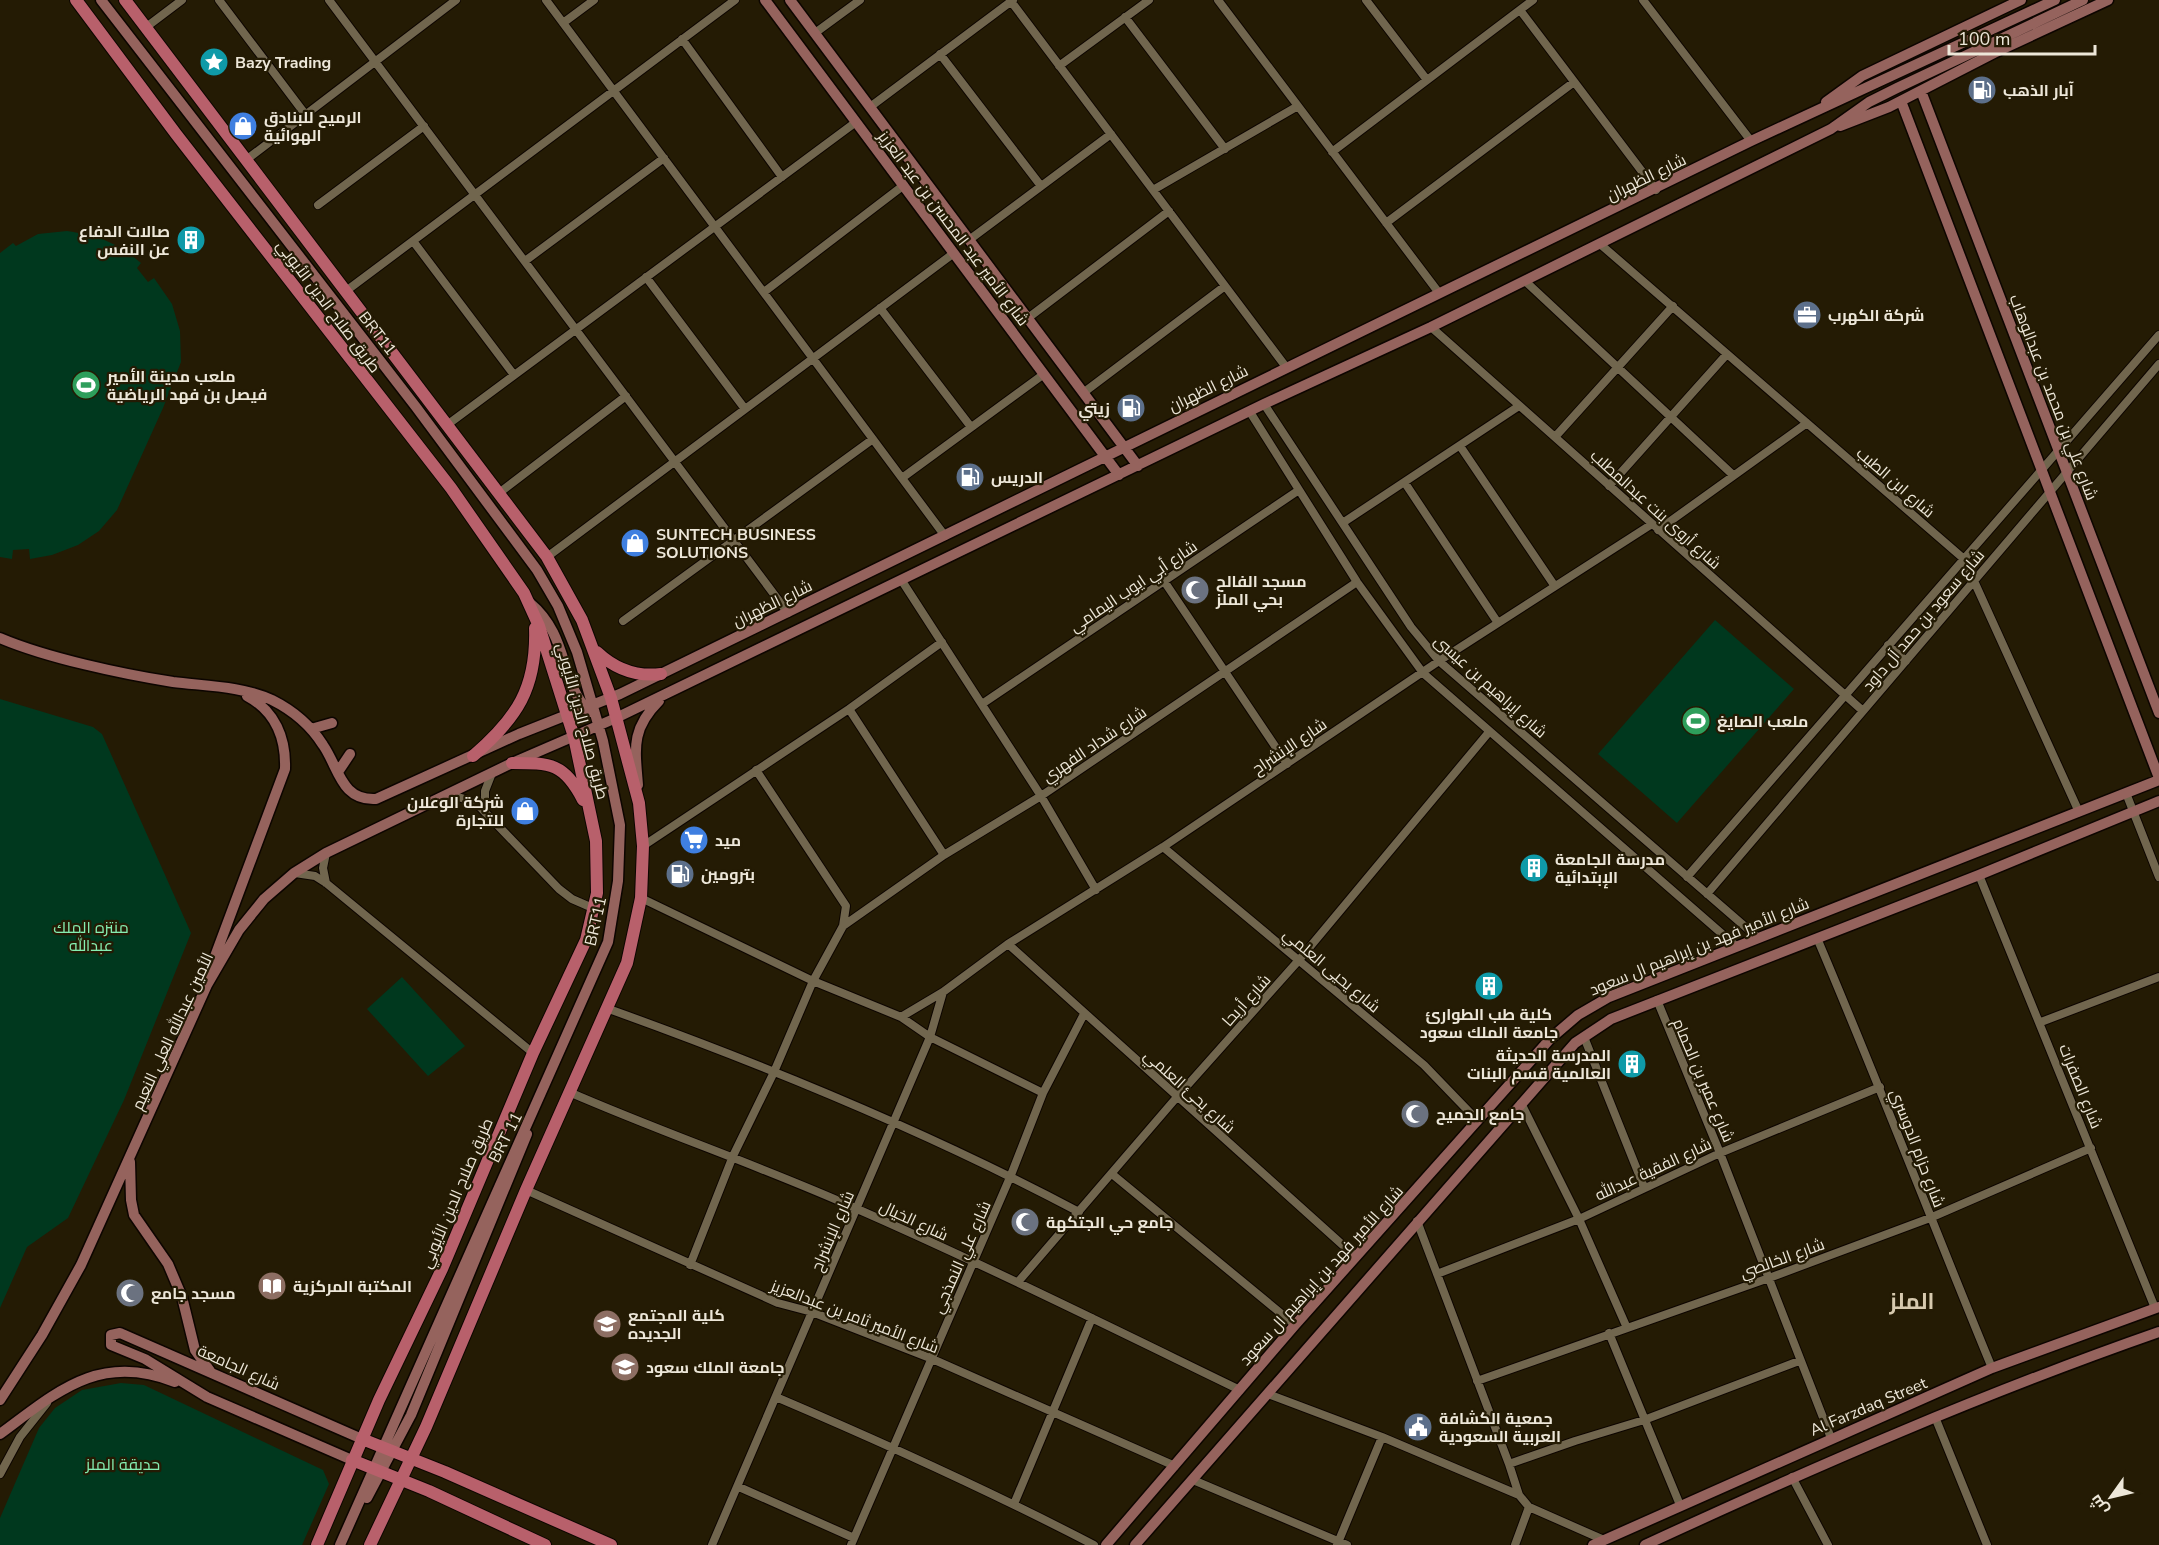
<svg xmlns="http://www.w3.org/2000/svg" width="2159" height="1545" font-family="'Nunito Sans',Cairo,sans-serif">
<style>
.green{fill:#00381e}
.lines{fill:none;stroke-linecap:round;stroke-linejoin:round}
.street-casing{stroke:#0d0500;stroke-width:10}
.secondary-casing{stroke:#0d0500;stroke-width:13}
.primary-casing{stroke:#0d0500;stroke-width:14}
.street{stroke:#71664e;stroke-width:8}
.secondary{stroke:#95635d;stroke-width:10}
.primary{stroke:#b8606b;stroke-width:12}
.labels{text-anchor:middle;stroke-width:4.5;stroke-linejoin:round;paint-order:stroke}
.poi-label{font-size:16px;font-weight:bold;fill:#ede7d9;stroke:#241b04;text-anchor:start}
.street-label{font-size:16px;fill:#ede7d9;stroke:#241b04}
.park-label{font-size:16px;fill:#85eeb1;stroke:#241b04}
.district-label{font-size:22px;font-weight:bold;fill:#d6c9ae;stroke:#241b04}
</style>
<rect width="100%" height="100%" fill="#241b04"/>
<path class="green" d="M 67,231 C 99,236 116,242 141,263 L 137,268 L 148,282 L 154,278 L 172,304 L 180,331 L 181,362 L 163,408 L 117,510 L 99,531 L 78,545 L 52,555 L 30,559 L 29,549 L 13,550 L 12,559 L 0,557 L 0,253 L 13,243 L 16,246 L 38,234 Z
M 1715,620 L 1794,689 L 1677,823 L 1598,754 Z
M 0,699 L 93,727 L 102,734 L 191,933 L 124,1100 L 68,1218 L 27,1247 L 0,1308 Z
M 402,977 L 465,1046 L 428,1076 L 367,1009 Z
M 121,1383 L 144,1385 L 323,1470 L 329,1484 L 302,1545 L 0,1545 L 0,1518 L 39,1428 L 55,1408 L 82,1390 Z"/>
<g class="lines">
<g class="street-casing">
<path id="street" d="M 219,0 L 305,114
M 329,0 L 788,613
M 546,0 L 945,536
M 1010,0 L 1286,367
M 1218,0 L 1439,293
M 1366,0 L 1427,80
M 1643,0 L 1751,141
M 1520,10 L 1656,190
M 1125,17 L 1225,149
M 563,23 L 594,0
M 145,28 L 182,0
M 815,33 L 860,0
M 682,39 L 782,177
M 940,54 L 1041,186
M 1059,66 L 1149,0
M 870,107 L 1013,0
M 1332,152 L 1533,0
M 246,160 L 456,0
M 1153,190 L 1298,106
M 318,205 L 424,126
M 1386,223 L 1574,82
M 969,240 L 1111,134
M 413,241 L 514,375
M 1600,244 L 1964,559 L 2079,812
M 525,261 L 664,158
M 646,277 L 745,409
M 1525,281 L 1733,475
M 346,291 L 735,0
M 764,292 L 904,185
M 880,308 L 971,427
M 1028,318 L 1169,211
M 1431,327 L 1863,711
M 1083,393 L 1225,286
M 1264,404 L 1411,627 L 1439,661 L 1757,937
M 1250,412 L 1357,582 L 1423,673 L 1736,946
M 447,425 L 856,122
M 1555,437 L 1673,306
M 1460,446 L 1554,585
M 902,478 L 1044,374
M 1405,483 L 1498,623
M 1609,486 L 1727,354
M 499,493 L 626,396
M 1344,522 L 1519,406
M 1658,530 L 1807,423
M 547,557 L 954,253
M 902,581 L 1041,796 L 1096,890
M 1164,581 L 1287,764
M 623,621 L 873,439
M 1888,645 L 1906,661
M 982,704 L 1299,490
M 849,709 L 944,855
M 2126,793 L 2159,877
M 448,794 L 468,800 L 480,807 L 559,889 L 572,899 L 595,909
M 485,812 L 485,791 L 492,773
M 643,846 L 849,709 L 942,642
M 1163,847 L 1424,1065 L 1478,1121
M 326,853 L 323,868 L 326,883
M 295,873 L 315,876 L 326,883 L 533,1053
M 1979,875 L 2155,1308
M 1687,877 L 2159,335
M 1707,894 L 2159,364
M 641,898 L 813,981 L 901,1017 L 930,1037 L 1043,1093
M 843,926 L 944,855 L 1041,796 L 1357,582
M 1817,938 C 1878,1081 1933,1225 1992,1368
M 1008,944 L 1356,1257
M 1657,1000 L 1720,1153 L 1831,1438
M 606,1008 C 768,1066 928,1132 1079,1212
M 901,1017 L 943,992 L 1008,944 L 1163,847 L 1439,661 L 1652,524
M 2041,1022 L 2159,977
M 1584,1037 L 1644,1187
M 569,1092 C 663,1133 761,1166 855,1208 C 985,1265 1112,1328 1240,1390
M 1521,1103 L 1579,1219 L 1627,1328
M 1112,1174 L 1295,1325
M 526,1190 L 778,1303 L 812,1312 L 930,1358 L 1175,1466
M 1417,1221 L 1509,1464 L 1519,1495
M 690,1265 L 733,1156 L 774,1072 L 813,981 L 843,926 L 846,906 L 756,770
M 1437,1274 L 1579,1219 L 1720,1153 L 1880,1087
M 1018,1282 L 1177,1097 L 1299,960 L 1489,732
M 1609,1333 L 1680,1505
M 1477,1381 L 1769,1278 L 1930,1218 L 2091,1148
M 1268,1394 L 1382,1437 L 1519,1495 L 1529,1507 L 1604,1540
M 776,1397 C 884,1443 990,1491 1094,1545
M 1935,1417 L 1987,1545
M 1509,1464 L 1575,1441 L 1644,1420 L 1799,1361
M 0,1474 L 20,1437 L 47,1403
M 1792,1477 L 1828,1545
M 1193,1480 L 1347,1545
M 739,1487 L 854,1538
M 1014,1504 L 1092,1318
M 712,1545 L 930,1037 L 943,992
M 851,1545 L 1011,1175 L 1043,1093 L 1084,1014
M 1337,1545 L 1382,1437
M 1515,1545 L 1529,1507"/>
</g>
<g class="secondary-casing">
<path id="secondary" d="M 101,0 L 416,407 L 537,570 L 558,606 L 577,652 L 603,741 L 620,825 L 618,881 L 608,942 L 340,1545
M 765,0 L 1119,475
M 790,0 L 1138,466
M 1921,91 L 2159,713
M 1901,101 L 2159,778
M 1826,102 L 1862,76 L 2021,0
M 1840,126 L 1889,107 L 1994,53 L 2108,0
M 530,603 C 570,636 560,686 590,712
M 0,638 C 47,658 122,674 173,682 C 205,686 242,686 272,700 C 292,710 311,726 323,745 C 339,768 341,801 376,799 L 519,734 L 620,694 L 1751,141 L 2055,0
M 311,729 L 332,723
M 338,772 L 350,754
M 638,785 C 635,748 631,729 659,701
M 208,975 L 285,769 C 286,738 275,711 247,696
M 130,1162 L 131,1200 L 134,1215 L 168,1264 L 182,1297 L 195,1350 L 210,1371
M 0,1400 L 42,1335 L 81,1265 L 207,985 L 239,930 L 264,899 L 294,873 L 326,853 L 512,763 L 616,718 L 1264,404 L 1431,327 L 1831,129 L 1869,102 L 1897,88 L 2083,0
M 0,1434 C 57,1392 99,1352 175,1382
M 352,1460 L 207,1397 L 145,1359 L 111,1345 L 111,1335 L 120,1333 L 362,1439
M 367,1498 L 411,1415 L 527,1134
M 1106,1545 L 1295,1325 L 1550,1039 L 1578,1015 L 1609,997 L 2159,780
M 1135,1545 L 1575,1043 L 1611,1019 L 1979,875 L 2159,801
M 1593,1545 L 1992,1368 L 2159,1307
M 1645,1545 C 1814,1467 1984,1393 2159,1332"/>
</g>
<g class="primary-casing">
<path id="primary" d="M 76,0 L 176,134 L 451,488 L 524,593 L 539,626 L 574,737 L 596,841 L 597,893 L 586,940 L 533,1053 L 442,1269 L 379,1400 L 317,1545
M 125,0 L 547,557 L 582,620 L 611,698 L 639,803 L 643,846 L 641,898 L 627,963 L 526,1190 L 426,1427 L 370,1545
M 597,652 C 615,669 636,677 661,674
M 473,756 C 517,718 537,688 535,628
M 512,763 C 551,763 564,763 583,800
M 362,1439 L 445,1472 L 611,1545
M 352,1460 L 429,1491 L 545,1545"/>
</g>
<use href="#street" class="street"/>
<use href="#secondary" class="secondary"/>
<use href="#primary" class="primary"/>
</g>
<defs>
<g id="sight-disc" transform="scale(1.5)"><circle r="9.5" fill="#0f9aa8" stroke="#241b04"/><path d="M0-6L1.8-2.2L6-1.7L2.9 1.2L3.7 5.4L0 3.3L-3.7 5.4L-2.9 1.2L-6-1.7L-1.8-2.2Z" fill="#fff"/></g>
<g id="fuel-disc" transform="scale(1.5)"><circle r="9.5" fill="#5c6f8a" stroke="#241b04"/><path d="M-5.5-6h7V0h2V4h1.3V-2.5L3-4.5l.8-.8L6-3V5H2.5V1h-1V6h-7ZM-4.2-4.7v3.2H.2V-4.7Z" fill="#fff"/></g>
<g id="shop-disc" transform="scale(1.5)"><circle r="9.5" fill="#3f7fe0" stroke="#241b04"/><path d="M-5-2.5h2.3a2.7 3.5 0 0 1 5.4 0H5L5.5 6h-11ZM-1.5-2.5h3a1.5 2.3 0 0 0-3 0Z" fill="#fff"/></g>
<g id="building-disc" transform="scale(1.5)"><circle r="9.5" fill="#0f9aa8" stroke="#241b04"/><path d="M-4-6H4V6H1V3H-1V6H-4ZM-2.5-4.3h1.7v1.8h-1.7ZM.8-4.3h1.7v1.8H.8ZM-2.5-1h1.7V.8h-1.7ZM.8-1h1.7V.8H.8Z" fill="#fff"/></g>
<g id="office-disc" transform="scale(1.5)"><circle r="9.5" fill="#5c6f8a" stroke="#241b04"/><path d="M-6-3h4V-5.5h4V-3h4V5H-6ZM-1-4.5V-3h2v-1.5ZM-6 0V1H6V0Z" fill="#fff"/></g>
<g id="stadium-disc" transform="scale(1.5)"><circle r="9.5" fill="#2e9e5b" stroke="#241b04"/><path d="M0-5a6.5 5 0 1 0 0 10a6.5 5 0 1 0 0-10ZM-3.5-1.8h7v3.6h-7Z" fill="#fff"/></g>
<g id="mosque-disc" transform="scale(1.5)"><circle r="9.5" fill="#6b7280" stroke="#241b04"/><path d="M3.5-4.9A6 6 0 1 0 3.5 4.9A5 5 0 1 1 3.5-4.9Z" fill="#fff"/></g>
<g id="supermarket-disc" transform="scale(1.5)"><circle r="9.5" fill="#3f7fe0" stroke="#241b04"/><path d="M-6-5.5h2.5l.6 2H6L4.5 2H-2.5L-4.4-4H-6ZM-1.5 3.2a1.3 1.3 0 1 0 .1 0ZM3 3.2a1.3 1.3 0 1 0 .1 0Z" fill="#fff"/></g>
<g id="library-disc" transform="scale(1.5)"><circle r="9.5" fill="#8d6e63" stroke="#241b04"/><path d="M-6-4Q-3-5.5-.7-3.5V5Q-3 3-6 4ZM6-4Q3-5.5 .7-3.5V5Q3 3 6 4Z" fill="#fff"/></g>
<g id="university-disc" transform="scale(1.5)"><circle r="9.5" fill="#8d6e63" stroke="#241b04"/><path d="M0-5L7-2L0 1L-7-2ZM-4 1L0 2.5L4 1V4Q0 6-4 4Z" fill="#fff"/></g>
<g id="civic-disc" transform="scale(1.5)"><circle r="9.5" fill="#5c6f8a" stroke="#241b04"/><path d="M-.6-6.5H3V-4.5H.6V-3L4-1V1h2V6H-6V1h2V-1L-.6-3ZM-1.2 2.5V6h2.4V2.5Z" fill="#fff"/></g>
</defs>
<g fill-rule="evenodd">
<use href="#sight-disc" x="214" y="62"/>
<use href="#fuel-disc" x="1982" y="90"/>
<use href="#shop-disc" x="243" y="126"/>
<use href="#building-disc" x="191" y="240"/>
<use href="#office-disc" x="1807" y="315"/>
<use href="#stadium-disc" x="86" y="385"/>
<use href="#fuel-disc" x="1131" y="408"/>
<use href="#fuel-disc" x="970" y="477"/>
<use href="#shop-disc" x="635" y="543"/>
<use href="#mosque-disc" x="1195" y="590"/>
<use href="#stadium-disc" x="1696" y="721"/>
<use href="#shop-disc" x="525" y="811"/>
<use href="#supermarket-disc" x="694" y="840"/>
<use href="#building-disc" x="1534" y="868"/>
<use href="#fuel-disc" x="680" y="874"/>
<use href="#building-disc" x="1489" y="986"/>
<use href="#building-disc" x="1632" y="1064"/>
<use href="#mosque-disc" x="1415" y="1114"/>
<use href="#mosque-disc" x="1025" y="1222"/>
<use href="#library-disc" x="272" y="1286"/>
<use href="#mosque-disc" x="130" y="1293"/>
<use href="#university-disc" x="607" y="1324"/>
<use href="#university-disc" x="625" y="1367"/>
<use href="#civic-disc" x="1418" y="1427"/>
</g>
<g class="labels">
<g class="poi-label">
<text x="235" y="68">Bazy Trading</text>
<text x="2003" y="96">آبار الذهب</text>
<text x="264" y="123">الرميح للبنادق<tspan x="264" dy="18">الهوائية</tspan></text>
<text x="170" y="237" text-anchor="end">صالات الدفاع<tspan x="170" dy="18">عن النفس</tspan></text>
<text x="1828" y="321">شركة الكهرب</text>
<text x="107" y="382">ملعب مدينة الأمير<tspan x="107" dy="18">فيصل بن فهد الرياضية</tspan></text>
<text x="1110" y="414" text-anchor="end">زيتي</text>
<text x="991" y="483">الدريس</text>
<text x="656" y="540">SUNTECH BUSINESS<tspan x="656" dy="18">SOLUTIONS</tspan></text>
<text x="1216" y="587">مسجد الفالح<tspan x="1216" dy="18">بحي الملز</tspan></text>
<text x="1717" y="727">ملعب الصايغ</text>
<text x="504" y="808" text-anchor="end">شركة الوعلان<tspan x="504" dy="18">للتجارة</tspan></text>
<text x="715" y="846">ميد</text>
<text x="1555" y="865">مدرسة الجامعة<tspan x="1555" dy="18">الإبتدائية</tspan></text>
<text x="701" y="880">بترومين</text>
<text x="1489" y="1020" text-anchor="middle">كلية طب الطوارئ<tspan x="1489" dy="18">جامعة الملك سعود</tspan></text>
<text x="1611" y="1061" text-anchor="end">المدرسة الحديثة<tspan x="1611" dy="18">العالمية قسم البنات</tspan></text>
<text x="1436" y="1120">جامع الجميح</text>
<text x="1046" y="1228">جامع حي الجتكهة</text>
<text x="293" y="1292">المكتبة المركزية</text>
<text x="151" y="1299">مسجد جامع</text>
<text x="628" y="1321">كلية المجتمع<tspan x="628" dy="18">الجديده</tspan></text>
<text x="646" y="1373">جامعة الملك سعود</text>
<text x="1439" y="1424">جمعية الكشافة<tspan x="1439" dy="18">العربية السعودية</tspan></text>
</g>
<g class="street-label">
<text transform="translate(1646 177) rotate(-26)" y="6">شارع الظهران</text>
<text transform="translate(954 228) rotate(53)" y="6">شارع الأمير عبد المحسن بن عبد العزيز</text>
<text transform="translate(329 306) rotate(53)" y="6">طريق صلاح الدين الأيوبي</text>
<text transform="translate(378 333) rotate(52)" y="6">BRT11</text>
<text transform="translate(1208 388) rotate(-26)" y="6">شارع الظهران</text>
<text transform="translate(2054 397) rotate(69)" y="6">شارع علي بن محمد بن عبدالوهاب</text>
<text transform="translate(1896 482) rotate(41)" y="6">شارع ابن الطيب</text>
<text transform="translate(1656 509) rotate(42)" y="6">شارع أروى بنت عبدالمطلب</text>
<text transform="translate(1133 586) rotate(-34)" y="6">شارع أبي ايوب اليمامي</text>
<text transform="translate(772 603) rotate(-26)" y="6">شارع الظهران</text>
<text transform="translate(1923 620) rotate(-50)" y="6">شارع سعود بن حمد آل داود</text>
<text transform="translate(1491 686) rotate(42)" y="6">شارع إبراهيم بن عيسى</text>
<text transform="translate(583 721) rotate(75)" y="6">طريق صلاح الدين الأيوبي</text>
<text transform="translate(1094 744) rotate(-34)" y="6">شارع شداد الفهري</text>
<text transform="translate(1289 746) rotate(-34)" y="6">شارع الإنشراح</text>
<text transform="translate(595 921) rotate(-77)" y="6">BRT11</text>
<text transform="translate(1699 946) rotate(-22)" y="6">شارع الأمير فهد بن إبراهيم ال سعود</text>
<text transform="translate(1332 970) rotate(40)" y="6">شارع يحيى العلمي</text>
<text transform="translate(1246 1000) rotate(-48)" y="6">شارع أريحا</text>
<text transform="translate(172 1031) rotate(-65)" y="6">الأمين عبدالله العلي النعيم</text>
<text transform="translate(1704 1080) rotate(67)" y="6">شارع عمير بن الحمام</text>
<text transform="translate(2081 1086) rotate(68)" y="6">شارع الصفرات</text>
<text transform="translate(1190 1091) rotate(42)" y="6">شارع يحئ العلمي</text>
<text transform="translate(505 1137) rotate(-63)" y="6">BRT 11</text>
<text transform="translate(1918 1148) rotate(69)" y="6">شارع حزام الدوسري</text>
<text transform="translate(1653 1169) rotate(-25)" y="6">شارع الفقية عبدالله</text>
<text transform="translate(456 1193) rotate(-67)" y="6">طريق صلاح الدين الأيوبي</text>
<text transform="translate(914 1220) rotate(25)" y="6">شارع الخيال</text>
<text transform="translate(832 1231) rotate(-67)" y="6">شارع الإنشراح</text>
<text transform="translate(961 1257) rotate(-66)" y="6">شارع علي النمذجي</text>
<text transform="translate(1782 1258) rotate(-20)" y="6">شارع الخالصي</text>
<text transform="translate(1321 1275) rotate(-48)" y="6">شارع الأمير فهد بن إبراهيم ال سعود</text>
<text transform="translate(855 1316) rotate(21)" y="6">شارع الأمير ثامر بن عبدالعزيز</text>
<text transform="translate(239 1367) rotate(24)" y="6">شارع الجامعة</text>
<text transform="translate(1868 1406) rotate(-23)" y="6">Al Farzdaq Street</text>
</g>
<g class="park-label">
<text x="91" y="933">منتزه الملك<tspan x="91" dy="18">عبدالله</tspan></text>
<text x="123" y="1470">حديقة الملز</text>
</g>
<g class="district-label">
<text x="1912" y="1309">الملز</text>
</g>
</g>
<g transform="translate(2111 1497) rotate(236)" stroke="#241b04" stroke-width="4.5" paint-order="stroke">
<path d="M0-4.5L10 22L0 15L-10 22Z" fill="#ede7d9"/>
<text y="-9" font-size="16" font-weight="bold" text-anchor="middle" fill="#ede7d9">ش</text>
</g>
<path d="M1949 45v9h146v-9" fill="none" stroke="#ede7d9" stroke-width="3"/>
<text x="1958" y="45" font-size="18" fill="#ede7d9" stroke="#241b04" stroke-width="4.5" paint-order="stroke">100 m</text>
</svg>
